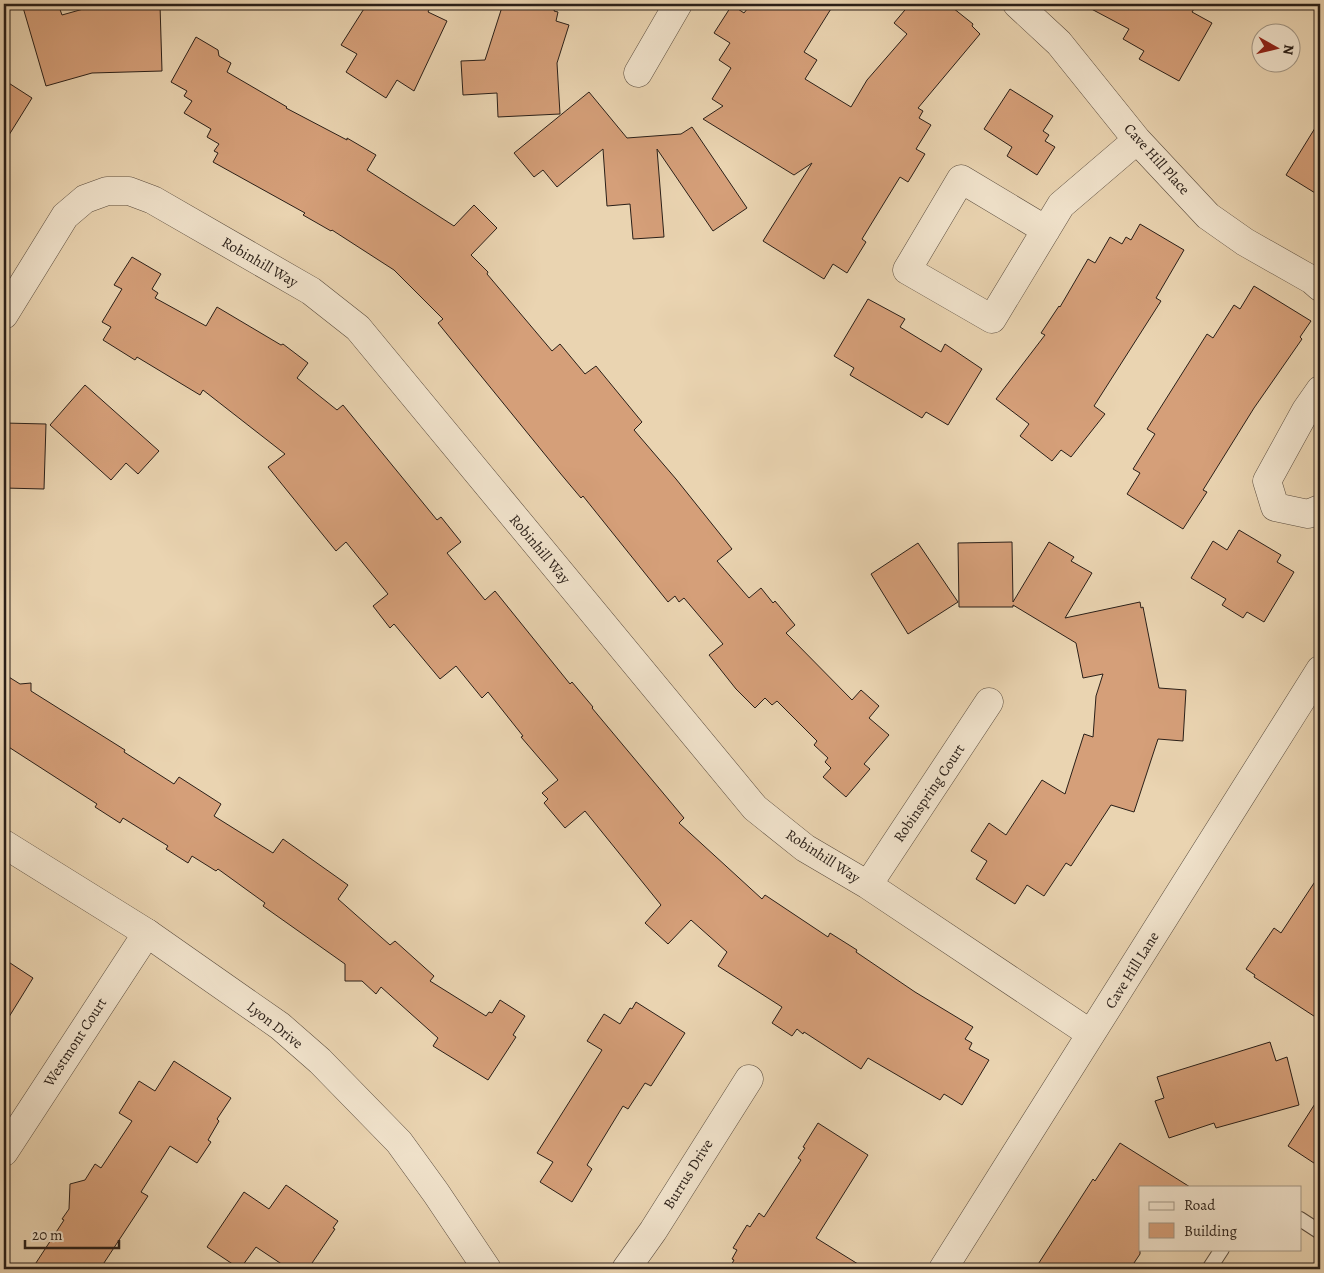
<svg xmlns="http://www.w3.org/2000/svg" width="1324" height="1273" font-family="Alegreya,serif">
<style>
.building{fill:#d59f79;stroke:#2a1f18}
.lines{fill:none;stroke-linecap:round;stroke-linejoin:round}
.service-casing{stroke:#5a4c3e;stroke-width:16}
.minor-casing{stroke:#5a4c3e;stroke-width:29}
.tertiary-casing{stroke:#5a4c3e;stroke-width:29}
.service{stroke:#f1e3cc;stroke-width:14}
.minor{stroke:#f1e3cc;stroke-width:28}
.tertiary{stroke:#f1e3cc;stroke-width:28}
.labels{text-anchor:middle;stroke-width:5;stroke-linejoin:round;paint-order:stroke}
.street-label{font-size:15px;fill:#2a1f18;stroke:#f1e3cc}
</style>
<rect width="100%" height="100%" fill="#ead4b1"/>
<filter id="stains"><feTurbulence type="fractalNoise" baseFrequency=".004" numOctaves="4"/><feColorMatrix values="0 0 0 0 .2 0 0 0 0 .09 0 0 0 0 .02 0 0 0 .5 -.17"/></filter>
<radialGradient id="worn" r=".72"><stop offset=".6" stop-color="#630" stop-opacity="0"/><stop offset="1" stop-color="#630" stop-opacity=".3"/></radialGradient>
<path class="building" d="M 22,4 L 58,4 L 62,15 L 101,4 L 137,4 L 137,6 L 160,5 L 162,71 L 92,73 L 46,86 Z
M 367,4 L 432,4 L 428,12 L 447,21 L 414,91 L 397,80 L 386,98 L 346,72 L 357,54 L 341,45 Z
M 503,4 L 556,4 L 554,11 L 558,12 L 556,21 L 569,25 L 557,63 L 560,114 L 498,117 L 497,93 L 463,95 L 461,61 L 485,60 Z
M 751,4 L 834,4 L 804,52 L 817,60 L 805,79 L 851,107 L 867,80 L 907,34 L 894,23 L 910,4 L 948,4 L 973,24 L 972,26 L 980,34 L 918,108 L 923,111 L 919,118 L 931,125 L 916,149 L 925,154 L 908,182 L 900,177 L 862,239 L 866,242 L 847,273 L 833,264 L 824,279 L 763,241 L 812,163 L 794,175 L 703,119 L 723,106 L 712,99 L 731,68 L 719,60 L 730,43 L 714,33 L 732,5 L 744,13 Z
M 1082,4 L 1197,4 L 1192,12 L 1212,23 L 1179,81 L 1139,59 L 1144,51 L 1123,39 L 1129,29 Z
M 196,37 L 218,50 L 219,56 L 231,63 L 227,72 L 287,107 L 286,108 L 347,140 L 347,138 L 376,155 L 367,170 L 454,226 L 474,205 L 497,228 L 471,255 L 488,272 L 487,274 L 552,351 L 560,344 L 585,374 L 596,366 L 642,422 L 634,430 L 676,479 L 732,549 L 717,561 L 749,598 L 761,588 L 773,603 L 775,601 L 795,625 L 786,633 L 852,700 L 861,690 L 879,706 L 869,718 L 889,735 L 864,764 L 870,769 L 846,797 L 823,777 L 831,768 L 825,762 L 828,758 L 814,745 L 817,741 L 777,701 L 772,705 L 765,698 L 755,708 L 736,689 L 709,655 L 723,644 L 684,598 L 679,602 L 675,596 L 668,602 L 583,496 L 581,498 L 560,473 L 438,323 L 443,319 L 394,270 L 332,230 L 331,231 L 303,215 L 305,213 L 213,162 L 218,153 L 214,151 L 219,144 L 207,137 L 211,129 L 184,113 L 192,101 L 184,96 L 187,91 L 171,82 Z
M 4,80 L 32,98 L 4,143 Z
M 1010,89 L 1053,116 L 1043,131 L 1049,135 L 1045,141 L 1055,147 L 1037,175 L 1007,156 L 1012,147 L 984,129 Z
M 589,92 L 627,138 L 681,134 L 692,127 L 747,208 L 713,231 L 657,149 L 664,237 L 633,239 L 630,204 L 607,206 L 603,149 L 557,187 L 543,170 L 534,177 L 514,153 Z
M 1320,120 L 1320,196 L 1286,175 Z
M 1140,224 L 1184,250 L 1156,298 L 1161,301 L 1094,406 L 1105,414 L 1071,457 L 1061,450 L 1052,461 L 1020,436 L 1029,424 L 996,399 L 1045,335 L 1041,333 L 1059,306 L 1060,307 L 1088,259 L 1095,263 L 1110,237 L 1122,244 L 1126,237 L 1131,240 Z
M 132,257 L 161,274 L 152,289 L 158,293 L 155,298 L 206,326 L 217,307 L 281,345 L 283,344 L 308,363 L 297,378 L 337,410 L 343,405 L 437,520 L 441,517 L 461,542 L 447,553 L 485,600 L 495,591 L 570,684 L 572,682 L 593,707 L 592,708 L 684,818 L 679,823 L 762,899 L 765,895 L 828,937 L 830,933 L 857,950 L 856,952 L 915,992 L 973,1027 L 965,1039 L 972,1043 L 969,1049 L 989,1060 L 962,1105 L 944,1094 L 940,1100 L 868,1058 L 861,1069 L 804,1032 L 803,1034 L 797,1029 L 792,1036 L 772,1023 L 782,1007 L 718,966 L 727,952 L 691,920 L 668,944 L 645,923 L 661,905 L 585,811 L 565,828 L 544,803 L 548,799 L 542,793 L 558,780 L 521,737 L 523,736 L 488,692 L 482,698 L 456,666 L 440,679 L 394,624 L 390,628 L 373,606 L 388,594 L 346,542 L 336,551 L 268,467 L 285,454 L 203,390 L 200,395 L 137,357 L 135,360 L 103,340 L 111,327 L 102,322 L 122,289 L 114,285 Z
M 1254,286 L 1311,321 L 1300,337 L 1302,339 L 1254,408 L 1203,490 L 1207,492 L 1183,529 L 1127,494 L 1140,473 L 1133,469 L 1155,434 L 1147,429 L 1207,334 L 1213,338 L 1234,305 L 1240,309 Z
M 868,299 L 905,319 L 900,327 L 941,352 L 945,344 L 982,369 L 948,425 L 926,412 L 922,418 L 850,375 L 854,368 L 834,356 Z
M 85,385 L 159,451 L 138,474 L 126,463 L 111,480 L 50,425 Z
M 4,423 L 46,424 L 44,489 L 4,488 Z
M 1239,530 L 1281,555 L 1277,562 L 1294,572 L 1264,622 L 1247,612 L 1243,618 L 1222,605 L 1226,599 L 1191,578 L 1213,541 L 1227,550 Z
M 1012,542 L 1013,602 L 1049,542 L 1074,557 L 1071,561 L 1092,573 L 1065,618 L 1140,602 L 1141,608 L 1143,607 L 1159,688 L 1186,690 L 1183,741 L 1158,739 L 1134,812 L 1111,805 L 1071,866 L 1066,863 L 1044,896 L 1027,885 L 1015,904 L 976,879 L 987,861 L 971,851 L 989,823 L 1006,835 L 1042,780 L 1065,794 L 1084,734 L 1093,737 L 1096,696 L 1103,674 L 1083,678 L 1076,643 L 1013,605 L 1013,607 L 959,607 L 958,543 Z
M 918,543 L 958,602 L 908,634 L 871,574 Z
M 4,674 L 20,684 L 31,683 L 31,691 L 125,750 L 124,752 L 174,784 L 179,777 L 221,804 L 214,816 L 273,853 L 283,839 L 348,885 L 338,899 L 390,945 L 395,941 L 434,976 L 430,981 L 486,1016 L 489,1012 L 492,1013 L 500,1000 L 525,1016 L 513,1035 L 516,1037 L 488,1080 L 433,1046 L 438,1038 L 381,987 L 376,994 L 362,981 L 345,981 L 345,964 L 263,906 L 265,903 L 218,869 L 216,871 L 192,856 L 188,863 L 166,849 L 168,846 L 123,818 L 120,823 L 95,807 L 97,804 L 4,744 Z
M 1320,874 L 1320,1020 L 1254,977 L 1255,975 L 1246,969 L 1274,928 L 1281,933 Z
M 4,959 L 33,978 L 4,1025 Z
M 636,1002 L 685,1033 L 651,1086 L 645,1083 L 628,1109 L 623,1106 L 587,1165 L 592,1169 L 572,1202 L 540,1182 L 553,1162 L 537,1153 L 602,1050 L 587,1041 L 604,1014 L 620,1024 L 630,1008 L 632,1009 Z
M 1270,1042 L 1276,1061 L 1287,1057 L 1299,1105 L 1216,1128 L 1214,1123 L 1169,1138 L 1155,1101 L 1164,1098 L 1157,1077 Z
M 174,1061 L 231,1098 L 217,1119 L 219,1121 L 208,1140 L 211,1142 L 197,1163 L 170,1146 L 141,1192 L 148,1196 L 100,1269 L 32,1269 L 64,1220 L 62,1219 L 69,1209 L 70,1184 L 85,1180 L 95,1164 L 101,1168 L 132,1121 L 119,1113 L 139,1081 L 155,1091 Z
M 1320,1096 L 1320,1167 L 1288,1146 Z
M 818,1123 L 868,1155 L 816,1238 L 866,1269 L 729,1269 L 734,1260 L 732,1259 L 737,1250 L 733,1248 L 747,1225 L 750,1227 L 759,1213 L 764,1217 L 801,1160 L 798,1158 L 805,1148 L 803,1147 Z
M 1120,1143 L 1190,1187 L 1140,1187 L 1140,1254 L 1130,1269 L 1035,1269 L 1093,1179 L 1095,1181 Z
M 286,1185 L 338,1221 L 333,1228 L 335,1229 L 308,1269 L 289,1269 L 256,1247 L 240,1269 L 207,1247 L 244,1192 L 269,1209 Z"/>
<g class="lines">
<g class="service-casing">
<path id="service" d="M 1300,1219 L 1320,1232
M 1209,1269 L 1222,1249"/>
</g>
<g class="minor-casing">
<path id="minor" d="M 1017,4 L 1059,43 L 1137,140 L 1208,216 L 1245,242 L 1312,280 L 1320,287
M 638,73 L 678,4
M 1046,230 L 961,179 L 907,270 L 992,319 L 1061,205 L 1137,140
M 4,315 L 65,216 L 85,199 L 107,191 L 129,191 L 153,200 L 311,291 L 358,328 L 755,808 L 805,848 L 868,885 L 1091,1034
M 1320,390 L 1306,410 L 1267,481 L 1275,507 L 1308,514 L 1320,509
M 868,885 L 989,702
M 4,1152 L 147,933
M 626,1269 L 653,1231 L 749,1079
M 943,1269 L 1320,670"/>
</g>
<g class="tertiary-casing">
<path id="tertiary" d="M 4,844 L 147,933 L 280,1026 L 320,1061 L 399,1142 L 436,1193 L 487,1269"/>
</g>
<use href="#service" class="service"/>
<use href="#minor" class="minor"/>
<use href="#tertiary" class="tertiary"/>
</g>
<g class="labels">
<g class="street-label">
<text transform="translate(1157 159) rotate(48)" y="5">Cave Hill Place</text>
<text transform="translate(260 262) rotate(30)" y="5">Robinhill Way</text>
<text transform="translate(540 549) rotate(50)" y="5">Robinhill Way</text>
<text transform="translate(929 793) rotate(-56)" y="5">Robinspring Court</text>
<text transform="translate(823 856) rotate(33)" y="5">Robinhill Way</text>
<text transform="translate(1132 970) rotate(-58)" y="5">Cave Hill Lane</text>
<text transform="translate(275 1025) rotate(38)" y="5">Lyon Drive</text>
<text transform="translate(75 1042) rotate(-57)" y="5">Westmont Court</text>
<text transform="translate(688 1174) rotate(-58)" y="5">Burrus Drive</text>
</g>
</g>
<rect width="1324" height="1273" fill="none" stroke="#ead4b1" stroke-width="20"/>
<rect x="5" y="5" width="1314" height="1263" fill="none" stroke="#2a1f18" stroke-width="2.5"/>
<rect x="10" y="10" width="1304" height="1253" fill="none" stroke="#2a1f18"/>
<rect x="1139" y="1186" width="162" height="65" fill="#f1e3cc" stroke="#a19584"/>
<rect x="1149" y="1202" width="25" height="8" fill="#f1e3cc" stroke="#a19584"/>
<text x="1184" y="1210" font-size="15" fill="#2a1f18">Road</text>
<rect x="1149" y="1223" width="25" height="15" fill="#d59f79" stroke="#a19584"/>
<text x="1184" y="1236" font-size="15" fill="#2a1f18">Building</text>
<g transform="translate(1276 48) rotate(98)"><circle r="24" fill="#f1e3cc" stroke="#a19584"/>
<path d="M0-4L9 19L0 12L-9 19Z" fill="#8f2418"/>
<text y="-8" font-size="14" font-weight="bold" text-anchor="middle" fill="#2a1f18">N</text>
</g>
<path d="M25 1240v8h94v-8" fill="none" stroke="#2a1f18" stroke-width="2.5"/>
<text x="32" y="1240" font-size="15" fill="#2a1f18" stroke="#f1e3cc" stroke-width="4" paint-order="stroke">20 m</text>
<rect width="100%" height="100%" filter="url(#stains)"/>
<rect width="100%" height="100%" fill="url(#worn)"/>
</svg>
